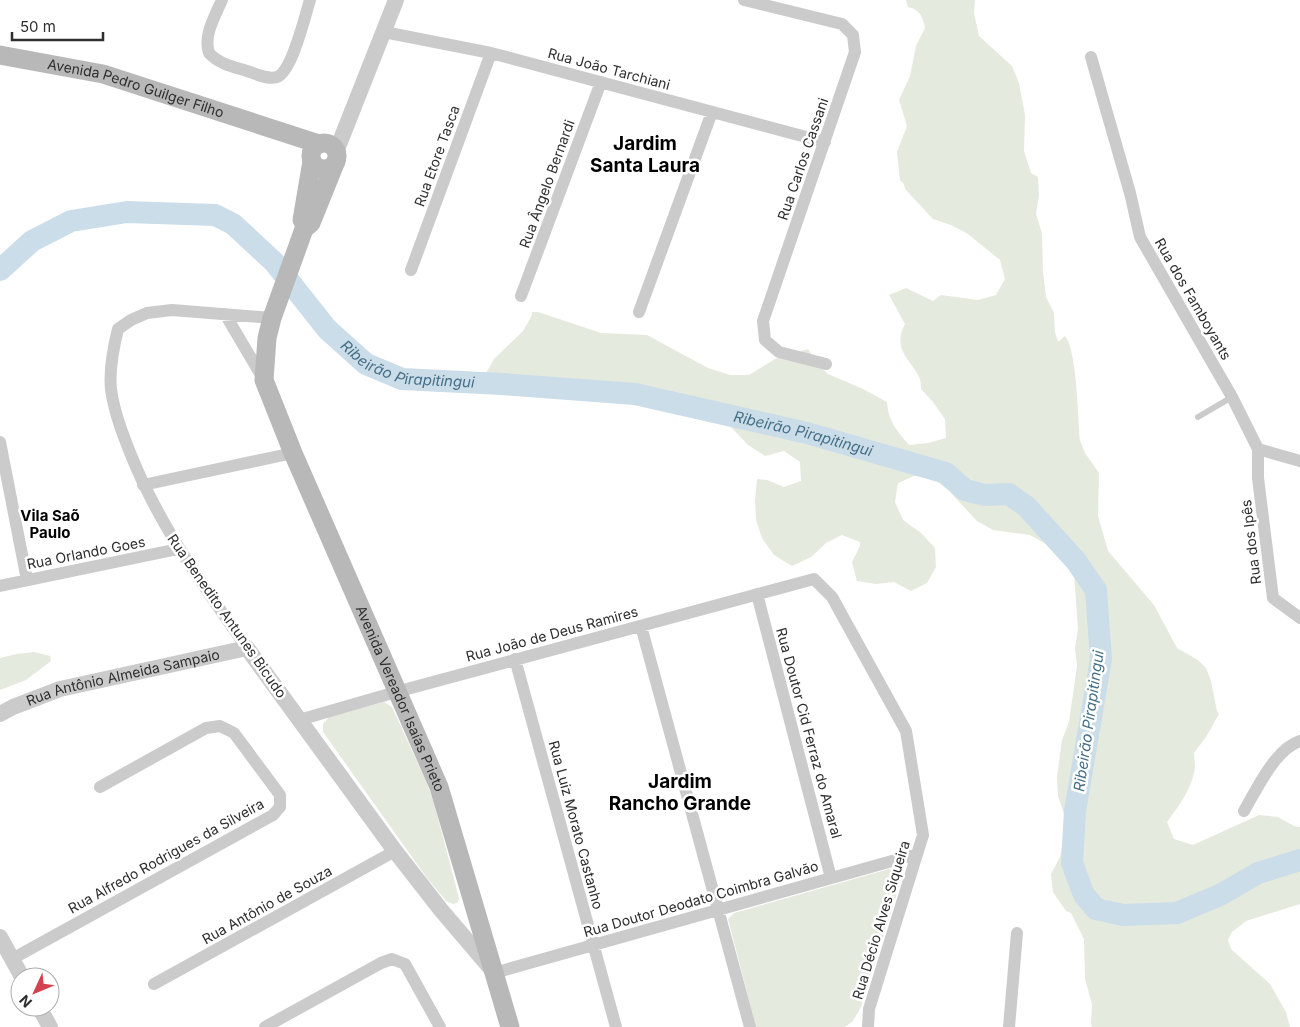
<svg xmlns="http://www.w3.org/2000/svg" width="1300" height="1027" font-family="Inter,sans-serif">
<style>
.green{fill:#e4eadd}
.lines{fill:none;stroke-linecap:round;stroke-linejoin:round}
.river{stroke:#cbdde8;stroke-width:22}
.service{stroke:#cbcbcb;stroke-width:6}
.minor{stroke:#cbcbcb;stroke-width:12}
.tertiary{stroke:#cbcbcb;stroke-width:16}
.secondary{stroke:#b8b8b8;stroke-width:19}
.labels{text-anchor:middle;stroke-width:5;stroke-linejoin:round;paint-order:stroke}
.street-label{font-size:14px;fill:#2e2e2e;stroke:#fff}
.water-label{font-size:15px;font-style:italic;fill:#446f88;stroke:#fff}
.neighbourhood-label{font-size:15px;font-weight:bold;fill:#000;stroke:#fff}
.district-label{font-size:19px;font-weight:bold;fill:#000;stroke:#fff}
</style>
<rect width="100%" height="100%" fill="#fff"/>
<path class="green" d="M 906,0 L 975,0 L 974,13 L 979,36 L 1012,66 L 1019,83 L 1025,115 L 1024,151 L 1031,173 L 1038,177 L 1039,195 L 1036,214 L 1042,233 L 1043,272 L 1046,297 L 1054,313 L 1055,332 L 1058,342 L 1065,336 C 1077,350 1078,418 1080,440 L 1085,453 L 1099,473 L 1098,516 L 1108,551 L 1154,605 L 1177,648 L 1198,660 L 1206,668 L 1211,681 L 1217,711 L 1219,714 L 1206,737 L 1194,753 C 1194,759 1196,767 1194,773 C 1190,791 1178,807 1167,822 L 1174,839 L 1193,845 L 1259,815 L 1278,817 L 1294,826 L 1300,827 L 1300,904 L 1246,921 L 1232,932 L 1228,940 L 1231,949 L 1270,984 L 1286,1012 L 1290,1027 L 1092,1027 L 1091,1024 L 1092,1004 L 1085,979 L 1084,939 L 1071,913 L 1066,911 L 1053,892 L 1051,874 L 1060,857 L 1065,833 L 1064,814 L 1058,796 L 1057,777 L 1062,740 L 1069,722 L 1077,666 L 1075,648 L 1078,629 L 1074,574 L 1062,557 L 1046,544 L 1030,535 L 993,530 L 977,521 L 949,491 L 933,478 L 914,476 L 898,483 L 895,502 L 903,520 L 921,533 L 935,548 L 936,567 L 927,583 L 911,591 L 894,582 L 876,584 L 857,581 L 852,562 L 860,546 L 860,542 L 842,535 L 826,543 L 811,557 L 792,566 L 774,555 L 762,538 L 756,520 L 755,501 L 757,479 L 767,480 L 784,487 L 801,481 L 800,462 L 784,451 L 765,456 L 748,445 L 731,427 L 714,416 L 697,409 L 660,404 L 643,397 L 605,399 L 586,397 L 567,391 L 526,390 L 492,385 L 485,375 L 494,359 L 523,331 L 532,315 L 532,312 L 538,312 L 601,333 L 647,335 L 708,368 L 730,375 L 749,375 L 775,359 L 808,349 L 817,363 L 828,374 L 863,389 L 887,402 C 888,421 897,431 909,445 L 928,443 L 946,438 L 945,419 L 933,402 L 921,389 C 924,366 888,356 905,324 L 889,295 L 906,288 L 933,301 L 941,295 L 978,300 L 996,295 L 1005,279 L 1000,260 L 968,234 L 951,225 L 933,219 L 905,189 L 904,184 L 900,180 L 897,152 L 907,126 L 899,100 L 910,76 L 916,46 L 925,28 C 923,18 920,9 908,7 Z
M 34,652 L 50,656 L 51,661 L 26,680 L 0,690 L 0,658 L 17,654 Z
M 384,702 L 392,707 L 426,781 L 434,803 L 459,898 L 458,902 L 454,904 L 447,902 L 427,878 L 323,732 L 323,724 L 329,717 Z
M 889,869 L 897,870 L 902,877 L 861,1007 L 853,1021 L 845,1027 L 756,1027 L 728,919 L 734,913 Z"/>
<g class="lines">
<path class="river" id="s1" d="M 0,270 L 32,241 L 71,221 L 127,212 L 215,215 L 233,224 L 274,262 L 327,329 L 366,364 L 402,379 L 502,384 L 635,394 L 807,433 L 946,473 L 965,490 L 985,495 L 1009,494 L 1027,507 L 1076,561 L 1096,590 L 1101,659 L 1075,811 L 1072,863 L 1084,895 L 1096,909 L 1123,915 L 1177,913 L 1220,895 L 1258,873 L 1300,860"/>
<path class="service" d="M 1198,417 L 1232,397"/>
<path class="minor" d="M 222,0 C 215,16 203,36 209,53 C 219,64 234,67 247,71 C 256,74 268,80 277,77 C 292,72 305,16 310,0
M 744,0 L 842,24 L 853,35 L 855,52 L 763,321 L 765,340 L 779,352 L 826,364
M 384,32 L 491,53 L 825,142
M 1091,57 L 1130,193 L 1140,237 L 1232,397 L 1258,449 L 1258,478 L 1273,598 L 1300,618
M 411,270 L 491,53
M 521,296 L 601,82
M 639,312 L 712,112
M 225,314 L 264,380
M 0,442 L 27,580
M 1258,449 L 1300,461
M 143,485 L 293,453
M 0,586 L 178,549
M 757,594 L 831,878
M 641,626 L 750,1027
M 247,648 C 203,585 160,527 131,455 C 123,435 114,412 111,389 C 109,369 113,349 118,329 L 131,320 L 147,313 L 172,310 L 272,318
M 515,659 L 616,1027
M 299,720 L 396,692 L 814,579 L 832,597 L 906,731 L 923,835 L 869,1009 L 868,1027
M 1244,811 C 1257,789 1275,749 1300,741
M 12,959 L 273,815 L 280,807 L 280,795 L 234,733 L 220,726 L 206,728 L 100,787
M 494,973 L 917,854
M 154,984 L 395,851
M 265,1027 L 381,963 L 392,959 L 405,964 L 440,1027
M 1009,1027 L 1017,933"/>
<g class="tertiary">
<path d="M 336,152 L 396,0"/>
<path id="s2" d="M 0,714 L 13,707 L 60,689 L 247,648 L 395,851 L 441,910 L 493,971"/>
<path d="M 0,937 L 22,977"/>
<path d="M 39,1007 L 50,1027"/>
</g>
<g class="secondary">
<path id="s3" d="M 0,55 L 103,74 L 319,144"/>
<circle cx="324" cy="156" r="13"/>
<path id="s4" d="M 336,161 L 311,223 L 304,229 L 272,318 L 267,338 L 264,380 L 293,453 L 439,787 L 510,1027"/>
<path d="M 302,220 L 312,161"/>
</g>
</g>
<g class="labels">
<g class="street-label">
<text transform="translate(609 69) rotate(15)" y="5">Rua João Tarchiani</text>
<text dy="5" stroke="none"><textPath href="#s3" startOffset="140">Avenida Pedro Guilger Filho</textPath></text>
<text transform="translate(437 156) rotate(-70)" y="5">Rua Etore Tasca</text>
<text transform="translate(803 159) rotate(-71)" y="5">Rua Carlos Cassani</text>
<text transform="translate(547 184) rotate(-70)" y="5">Rua Ângelo Bernardi</text>
<text transform="translate(1193 299) rotate(60)" y="5">Rua dos Famboyants</text>
<text transform="translate(1251 542) rotate(-97)" y="5">Rua dos Ipês</text>
<text transform="translate(86 553) rotate(-11)" y="5">Rua Orlando Goes</text>
<text transform="translate(227 616) rotate(55)" y="5">Rua Benedito Antunes Bicudo</text>
<text transform="translate(552 634) rotate(-15)" y="5">Rua João de Deus Ramires</text>
<text dy="5" stroke="none"><textPath href="#s2" startOffset="129">Rua Antônio Almeida Sampaio</textPath></text>
<text dy="5" stroke="none"><textPath href="#s4" startOffset="580">Avenida Vereador Isaías Prieto</textPath></text>
<text transform="translate(809 733) rotate(75)" y="5">Rua Doutor Cid Ferraz do Amaral</text>
<text transform="translate(576 825) rotate(75)" y="5">Rua Luiz Morato Castanho</text>
<text transform="translate(166 856) rotate(-29)" y="5">Rua Alfredo Rodrigues da Silveira</text>
<text transform="translate(701 899) rotate(-16)" y="5">Rua Doutor Deodato Coimbra Galvão</text>
<text transform="translate(267 905) rotate(-29)" y="5">Rua Antônio de Souza</text>
<text transform="translate(881 920) rotate(-73)" y="5">Rua Décio Alves Siqueira</text>
</g>
<g class="water-label">
<text dy="5" stroke="none"><textPath href="#s1" startOffset="486">Ribeirão Pirapitingui</textPath></text>
<text dy="5" stroke="none"><textPath href="#s1" startOffset="891">Ribeirão Pirapitingui</textPath></text>
<text transform="translate(1089 721) rotate(-82)" y="5">Ribeirão Pirapitingui</text>
</g>
<g class="neighbourhood-label">
<text x="50" y="521">Vila Saõ<tspan x="50" dy="17">Paulo</tspan></text>
</g>
<g class="district-label">
<text x="645" y="150">Jardim<tspan x="645" dy="22">Santa Laura</tspan></text>
<text x="680" y="788">Jardim<tspan x="680" dy="22">Rancho Grande</tspan></text>
</g>
</g>
<g transform="translate(35 992) rotate(226)"><circle r="24" fill="#ffffff" stroke="#ababab"/>
<path d="M0-4L9 19L0 12L-9 19Z" fill="#d44150"/>
<text y="-8" font-size="14" font-weight="bold" text-anchor="middle" fill="#2e2e2e">N</text>
</g>
<path d="M12 32v8h91v-8" fill="none" stroke="#2e2e2e" stroke-width="2.5"/>
<text x="20" y="32" font-size="15" fill="#2e2e2e" stroke="#ffffff" stroke-width="4" paint-order="stroke">50 m</text>
</svg>
